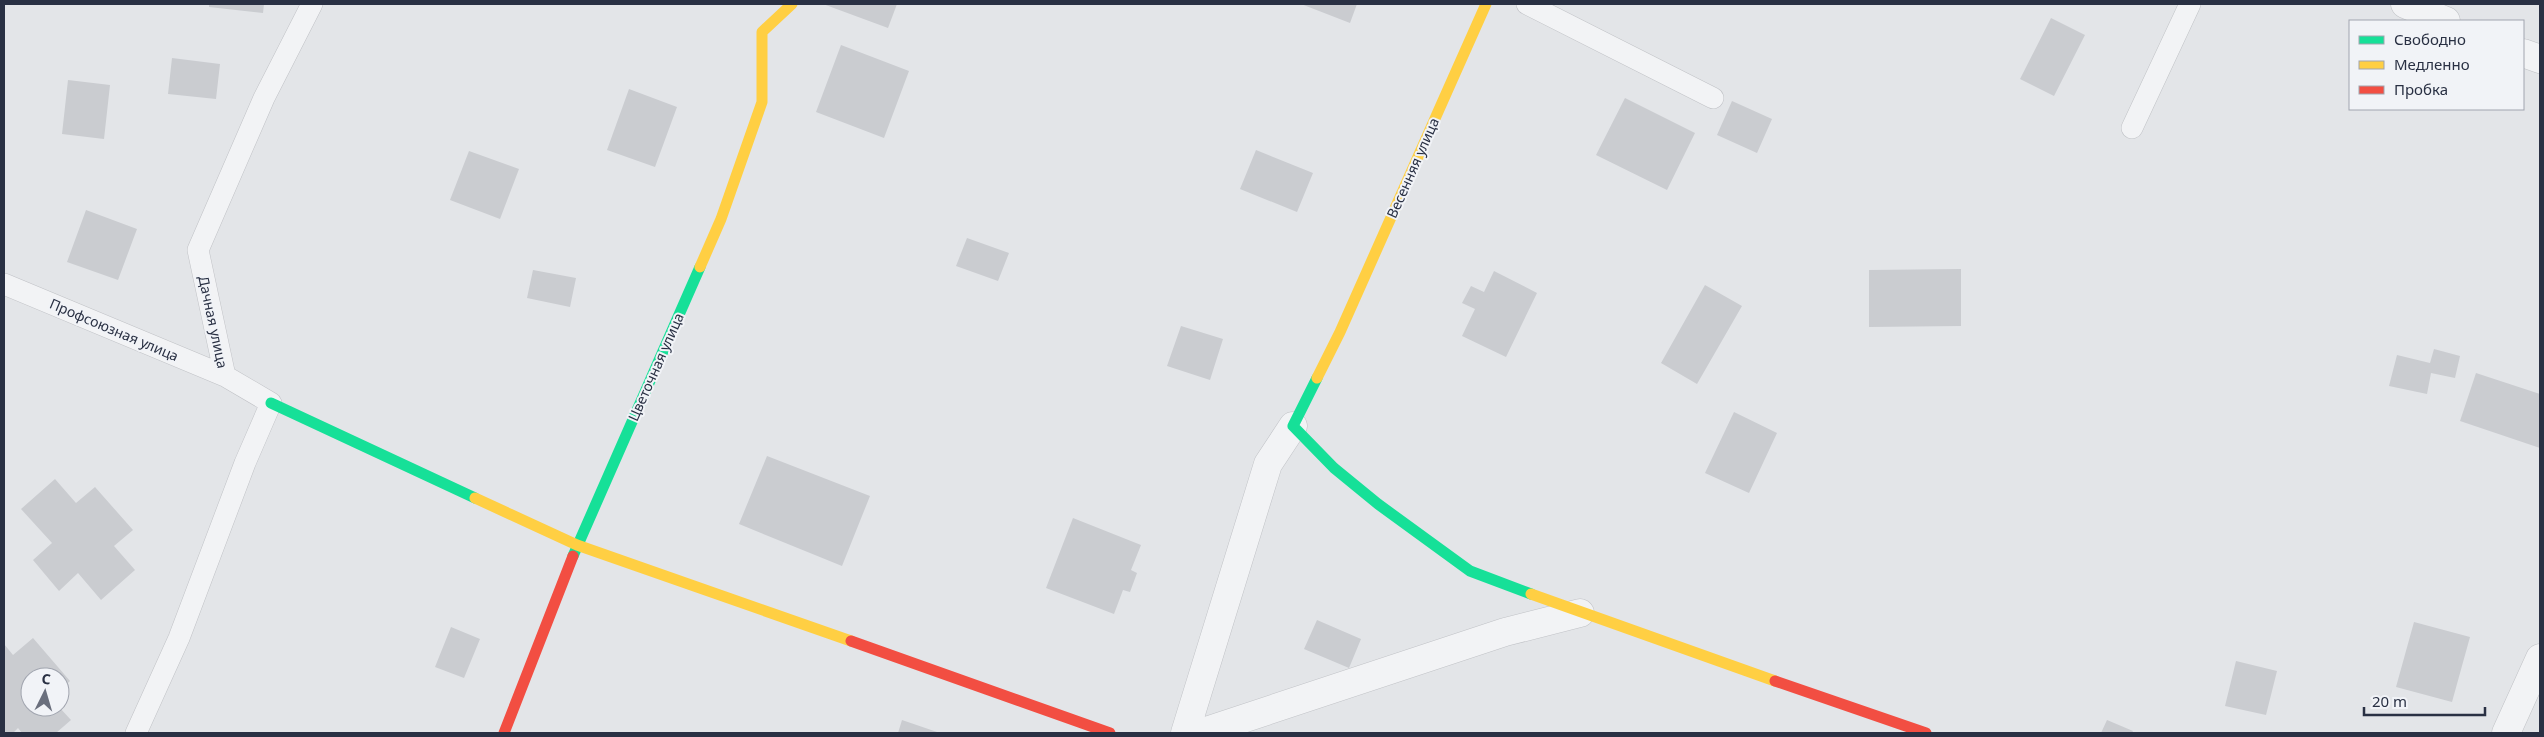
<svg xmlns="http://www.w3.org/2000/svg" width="2544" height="737" font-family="'Noto Sans',sans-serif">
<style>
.building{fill:#caccd0}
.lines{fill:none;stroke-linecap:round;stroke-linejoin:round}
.lane-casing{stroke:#c0c2c6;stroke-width:22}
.street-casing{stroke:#c0c2c6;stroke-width:29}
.lane{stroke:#f2f3f5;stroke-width:21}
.street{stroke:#f2f3f5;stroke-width:28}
.fast{stroke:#16e098;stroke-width:11}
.slow{stroke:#ffcf43;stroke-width:11}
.jam{stroke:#f24e42;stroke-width:11}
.labels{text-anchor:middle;stroke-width:4;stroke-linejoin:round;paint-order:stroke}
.street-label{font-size:14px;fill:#293043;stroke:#f1f3f7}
</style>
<rect width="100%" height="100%" fill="#e3e5e8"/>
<path class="building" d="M 209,4 L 264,4 L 263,13 L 209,7 Z
M 823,4 L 897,4 L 888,28 Z
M 1301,4 L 1357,4 L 1350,23 Z
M 2051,18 L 2085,35 L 2054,96 L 2020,79 Z
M 841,45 L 909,71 L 884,138 L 816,112 Z
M 172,58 L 220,64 L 216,99 L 168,94 Z
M 68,80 L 110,85 L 104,139 L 62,134 Z
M 629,89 L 677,107 L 655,167 L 607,150 Z
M 1625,98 L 1695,133 L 1667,190 L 1596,155 Z
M 1732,101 L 1772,119 L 1757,153 L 1717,135 Z
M 1256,150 L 1313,173 L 1297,212 L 1240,189 Z
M 469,151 L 519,169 L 500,219 L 450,200 Z
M 86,210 L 137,229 L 118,280 L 67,262 Z
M 967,238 L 1009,253 L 998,281 L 956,266 Z
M 1961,269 L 1961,326 L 1869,327 L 1869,270 Z
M 533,270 L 576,278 L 570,307 L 527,298 Z
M 1494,271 L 1537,293 L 1506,357 L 1462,336 L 1475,309 L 1462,303 L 1471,286 L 1484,292 Z
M 1705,285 L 1742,306 L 1697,384 L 1661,363 Z
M 1181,326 L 1223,339 L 1210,380 L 1167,366 Z
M 2434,349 L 2460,356 L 2455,378 L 2431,373 L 2427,394 L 2389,386 L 2397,355 L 2430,363 Z
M 2476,373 L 2540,394 L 2540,448 L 2460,421 Z
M 1734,412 L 1777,433 L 1749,493 L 1705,473 Z
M 767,456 L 870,496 L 842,566 L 739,524 Z
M 55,479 L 76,503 L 95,487 L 133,530 L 114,546 L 135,570 L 101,600 L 78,573 L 59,591 L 33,560 L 52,543 L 21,509 Z
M 1073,518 L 1141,545 L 1131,570 L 1137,573 L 1130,592 L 1123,590 L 1114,614 L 1046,588 Z
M 1317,620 L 1361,639 L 1349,668 L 1304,649 Z
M 2414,622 L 2470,637 L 2452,702 L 2396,687 Z
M 451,627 L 480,639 L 464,678 L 435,667 Z
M 33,638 L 70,681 L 60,690 L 60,677 L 30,677 L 30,707 L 59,707 L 71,720 L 56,733 L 22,733 L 18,728 L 13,733 L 4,733 L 4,644 L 13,655 Z
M 2236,661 L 2277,671 L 2266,715 L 2225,706 Z
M 902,720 L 940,733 L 898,733 Z
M 2107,720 L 2133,731 L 2132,733 L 2101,733 Z"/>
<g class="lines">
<g class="lane-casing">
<path id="lane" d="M 1527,4 L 1713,98
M 2132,128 L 2190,4
M 4,284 L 225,376
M 136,733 L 179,638 L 245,463 L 271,403 L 225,376 L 198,250 L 264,98 L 312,4"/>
</g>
<g class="street-casing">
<path id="street" d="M 2405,4 L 2446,21
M 2523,53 L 2540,59
M 1185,733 L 1268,464 L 1293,426
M 1200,733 L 1505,632 L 1580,613
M 2506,733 L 2540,658"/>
</g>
<use href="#lane" class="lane"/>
<use href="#street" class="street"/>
<path class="fast" d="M 1317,378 L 1293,426 L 1334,468 L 1378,504 L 1470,571 L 1531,594
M 271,403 L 475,498
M 573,556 L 700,267"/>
<path class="slow" d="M 700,267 L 721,219 L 762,102 L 762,32 L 792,4
M 1317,378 L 1340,332 L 1486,4
M 475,498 L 577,545 L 851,641
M 1531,594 L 1775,681"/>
<path class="jam" d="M 851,641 L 1110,733
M 1775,681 L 1926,733
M 504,733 L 573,556"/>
</g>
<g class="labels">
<g class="street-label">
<text transform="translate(1413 168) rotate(-66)" y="5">Весенняя улица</text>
<text transform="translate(213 322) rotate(78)" y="5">Дачная улица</text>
<text transform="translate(114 330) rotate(23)" y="5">Профсоюзная улица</text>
<text transform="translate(656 367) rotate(-66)" y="5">Цветочная улица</text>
</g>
</g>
<rect width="2544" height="737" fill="none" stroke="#293043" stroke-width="10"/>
<rect x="2349" y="20" width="175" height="90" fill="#f1f3f7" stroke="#a1a5af"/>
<rect x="2359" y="36" width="25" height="8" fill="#16e098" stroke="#a1a5af"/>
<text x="2394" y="45" font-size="15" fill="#293043">Свободно</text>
<rect x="2359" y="61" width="25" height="8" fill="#ffcf43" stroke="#a1a5af"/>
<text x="2394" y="70" font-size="15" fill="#293043">Медленно</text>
<rect x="2359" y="86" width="25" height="8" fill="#f24e42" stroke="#a1a5af"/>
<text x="2394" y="95" font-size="15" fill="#293043">Пробка</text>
<g transform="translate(45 692) rotate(5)"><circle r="24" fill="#f1f3f7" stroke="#a1a5af"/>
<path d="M0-4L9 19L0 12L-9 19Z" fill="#6a6f7d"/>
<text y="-8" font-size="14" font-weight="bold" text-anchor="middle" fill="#293043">С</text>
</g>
<path d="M2364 707v8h121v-8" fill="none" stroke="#293043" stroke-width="2.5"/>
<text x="2372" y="707" font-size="15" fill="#293043" stroke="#f1f3f7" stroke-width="4" paint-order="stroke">20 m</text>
</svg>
